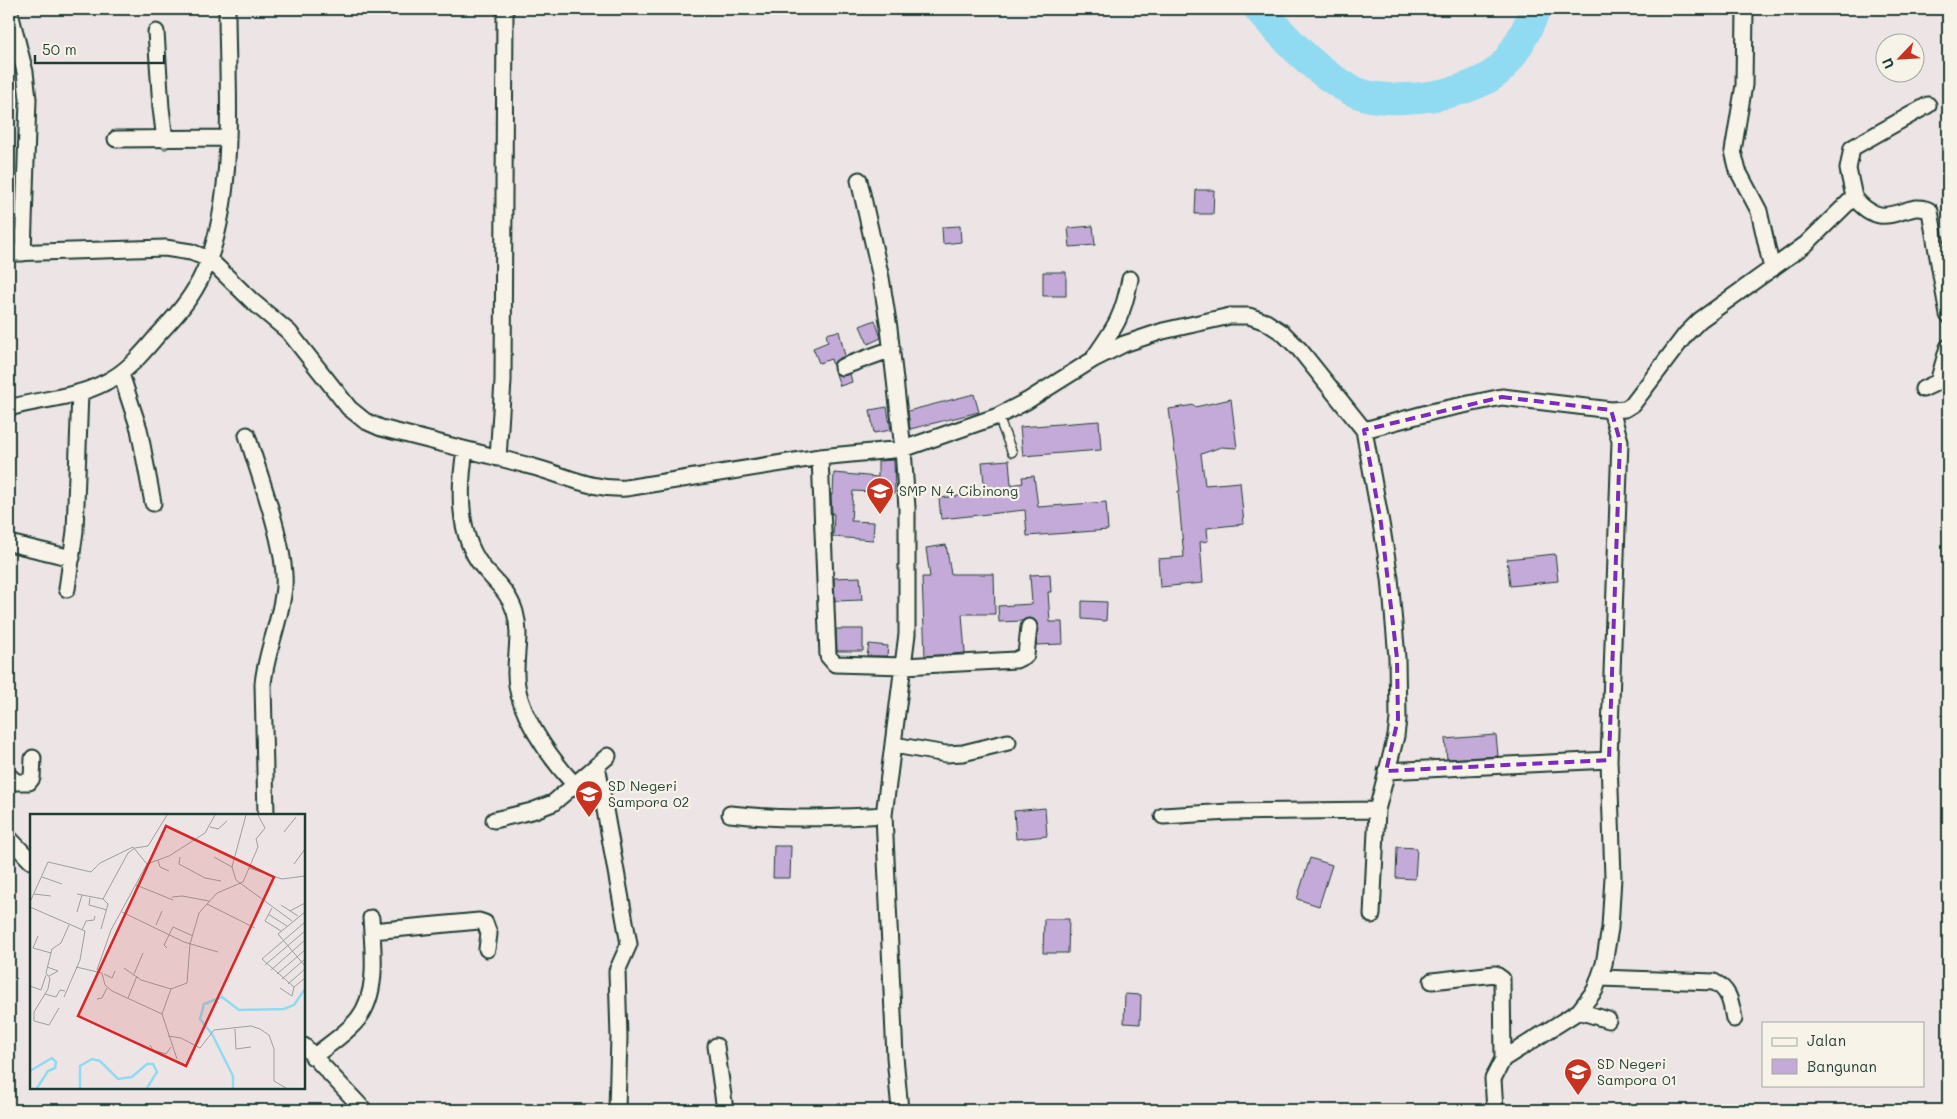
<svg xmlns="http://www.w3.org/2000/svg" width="1957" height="1119" font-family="Mali,sans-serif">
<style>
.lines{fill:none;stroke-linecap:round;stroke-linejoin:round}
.river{stroke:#90dbf1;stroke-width:31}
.building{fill:#c4aad8;stroke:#1f3d34}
.service-casing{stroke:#1f3d34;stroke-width:11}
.minor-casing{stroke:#1f3d34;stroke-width:19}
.service{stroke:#f7f3e8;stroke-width:8}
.minor{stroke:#f7f3e8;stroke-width:15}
.marked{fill:none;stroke:#7b2cbf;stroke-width:4;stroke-dasharray:10 6;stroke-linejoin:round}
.labels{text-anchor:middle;stroke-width:4.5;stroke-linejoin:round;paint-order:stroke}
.poi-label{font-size:14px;fill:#1f3d34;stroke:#f7f3e8;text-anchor:start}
.inset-river{fill:none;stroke:#90dbf1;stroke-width:2.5}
.inset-road{fill:none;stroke:#9ba19e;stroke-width:1}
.view{fill:#d62828;fill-opacity:0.15;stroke:#d62828;stroke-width:2.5}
.inset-edge{fill:none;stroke:#1f3d34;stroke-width:2.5}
</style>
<rect width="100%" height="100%" fill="#ede4e5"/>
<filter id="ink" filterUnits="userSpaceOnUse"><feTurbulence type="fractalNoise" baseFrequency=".02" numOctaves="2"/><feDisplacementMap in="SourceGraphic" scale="10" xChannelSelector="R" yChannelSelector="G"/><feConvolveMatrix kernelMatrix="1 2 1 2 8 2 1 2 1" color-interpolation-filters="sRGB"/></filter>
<g filter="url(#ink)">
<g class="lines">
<path class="river" d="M 1259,9 C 1286,39 1316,73 1353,91 C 1389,108 1478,96 1504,65 C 1517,50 1528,27 1536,9"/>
</g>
<path class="building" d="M 1196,190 L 1214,190 L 1213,214 L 1195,214 Z
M 960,226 L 961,242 L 943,244 L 942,227 Z
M 1093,226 L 1095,245 L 1070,247 L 1068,228 Z
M 1043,272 L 1066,272 L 1066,296 L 1043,296 Z
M 875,320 L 881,338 L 868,344 L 860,326 Z
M 839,331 L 845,356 L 835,361 L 833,366 L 831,359 L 819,363 L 813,348 L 828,342 L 826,334 Z
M 836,374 L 841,376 L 850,374 L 852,382 L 840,386 Z
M 974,394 L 979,412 L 910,429 L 908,411 Z
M 1231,399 L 1237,448 L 1221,447 L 1201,454 L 1205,485 L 1240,482 L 1244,524 L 1207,528 L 1208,541 L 1200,542 L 1203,583 L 1160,587 L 1158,559 L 1184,557 L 1178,491 L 1180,491 L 1169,409 L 1194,405 L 1195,407 Z
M 887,407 L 891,430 L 874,433 L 870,410 Z
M 1099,421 L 1101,450 L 1023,456 L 1020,427 Z
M 894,460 L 895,493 L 853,491 L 851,521 L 874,522 L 873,540 L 833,537 L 834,514 L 832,514 L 831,494 L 833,494 L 834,473 L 878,477 L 878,461 Z
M 1009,460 L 1011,485 L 1023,483 L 1022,477 L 1034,476 L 1038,507 L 1106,502 L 1108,530 L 1027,536 L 1025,510 L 941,519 L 939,498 L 985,493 L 982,462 Z
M 946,545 L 951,574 L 994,574 L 995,614 L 962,614 L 965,653 L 925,656 L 922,577 L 930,577 L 926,548 Z
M 1555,554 L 1558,581 L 1510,586 L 1507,559 Z
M 1050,574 L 1051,592 L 1048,592 L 1050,622 L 1062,622 L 1063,644 L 1036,645 L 1038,628 L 1035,620 L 1030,618 L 1022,621 L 999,622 L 998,606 L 1032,604 L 1030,575 Z
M 860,577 L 862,600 L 835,601 L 834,578 Z
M 1082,601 L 1107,602 L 1106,621 L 1082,619 Z
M 836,629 L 863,629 L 863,651 L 837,651 Z
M 869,644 L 888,646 L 887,656 L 867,656 Z
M 1496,735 L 1498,756 L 1447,759 L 1445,739 Z
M 1045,808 L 1047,836 L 1016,839 L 1014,811 Z
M 774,846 L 791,846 L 790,878 L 773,878 Z
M 1397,847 L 1417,848 L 1415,879 L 1396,878 Z
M 1310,858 L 1332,865 L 1319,906 L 1297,899 Z
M 1044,919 L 1069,919 L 1068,953 L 1043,953 Z
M 1125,994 L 1141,995 L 1140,1024 L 1124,1023 Z"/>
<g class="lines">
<g class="service-casing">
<path id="service" d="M 998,416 L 1012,452"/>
</g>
<g class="minor-casing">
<path id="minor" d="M 9,9 L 25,72 L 28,99 L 23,253
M 1745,9 L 1744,85 L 1733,151 L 1738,171 L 1759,211 L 1772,269
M 156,32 L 161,108 L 165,140
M 116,139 L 228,138
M 859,180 L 881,278 L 889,328 L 903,449 L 907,508 L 907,634 L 884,815 L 895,1057 L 900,1110
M 1854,197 C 1885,237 1907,197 1930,211 L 1948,315
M 9,253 L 165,248 L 191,252 L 209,259 L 252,301 L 289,332 L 349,408 L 365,421 L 381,428 C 431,441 481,453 530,466 C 565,475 589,490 626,488 L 820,457 L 903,449 L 998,416 L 1027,401 L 1094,359 L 1124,344 L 1163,331 L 1230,316 L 1249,316 L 1266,322 L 1283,333 L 1300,350 L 1364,430 L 1381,523 L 1390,578 L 1397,658 L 1398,719 L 1396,736 L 1377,810 L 1372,915
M 1095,356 C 1116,326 1123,316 1130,279
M 842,367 L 892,349
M 121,374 L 139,429 L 153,503
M 1923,389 L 1938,382 L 1948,347
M 9,408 C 40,399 75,398 104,383 C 126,373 142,354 157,336 C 171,321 185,306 195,289 C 239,216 227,91 227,9
M 1364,430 L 1435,411 L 1502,397 L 1611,410
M 247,435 C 259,475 287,548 284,587 C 281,621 266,651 263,684 L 266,815
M 465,450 C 459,488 457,534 482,566 C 494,581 509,592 515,612 C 521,633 516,650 516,672 C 515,710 549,757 574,784
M 820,457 L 828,656 L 835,664 L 904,666 L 1016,660 L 1026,655 L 1029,627
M 498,458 L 503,381 L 505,9
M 9,543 L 72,558
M 67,589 L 75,531 L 80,392
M 894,745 L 946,754 L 963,753 L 1008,742
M 597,765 L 629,944 L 617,971 L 619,1037 L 617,1110
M 1386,771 L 1609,760
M 9,776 L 16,782 L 29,782 L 32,778 L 33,758
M 730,814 C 782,820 832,818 884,815
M 1163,816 L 1229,812 L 1377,810
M 494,820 L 532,811 L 553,803 L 608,756
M 9,838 L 31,861
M 372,931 L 479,921 L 485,923 L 489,934 L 487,949
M 1600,978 L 1714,982 C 1730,990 1731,1003 1734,1019
M 1432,981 L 1495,974 L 1502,979 L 1503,1059
M 1579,1011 L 1608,1020
M 304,1046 L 364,1110
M 716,1046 L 725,1110
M 313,1057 C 328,1045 346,1034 358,1019 C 379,993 373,950 371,918
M 1495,1110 L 1493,1079 L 1503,1059 L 1579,1011 L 1595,990 L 1604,964 L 1610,928 L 1613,877 L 1609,760 L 1620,441 L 1611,410 L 1625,409 L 1633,404 L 1686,334 L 1700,320 L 1806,244 L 1854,197 L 1848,169 L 1852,148 L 1928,105"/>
</g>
<use href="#service" class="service"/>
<use href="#minor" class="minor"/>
</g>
</g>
<path class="marked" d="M 1502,397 L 1611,410 L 1620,441 L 1609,760 L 1386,771 L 1398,719 L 1397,658 L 1381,523 L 1364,430 Z"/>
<defs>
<g id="school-pin" transform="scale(1.4375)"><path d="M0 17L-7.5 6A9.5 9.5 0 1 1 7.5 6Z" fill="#c8321e" stroke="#f7f3e8"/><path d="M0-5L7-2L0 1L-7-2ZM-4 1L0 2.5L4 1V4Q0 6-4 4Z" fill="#fff"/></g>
</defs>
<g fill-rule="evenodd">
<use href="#school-pin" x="880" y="491"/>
<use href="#school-pin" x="589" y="794"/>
<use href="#school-pin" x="1578" y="1072"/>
</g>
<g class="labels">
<g class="poi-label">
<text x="899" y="496">SMP N 4 Cibinong</text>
<text x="608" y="791">SD Negeri<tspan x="608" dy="16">Sampora 02</tspan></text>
<text x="1597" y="1069">SD Negeri<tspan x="1597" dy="16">Sampora 01</tspan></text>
</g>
</g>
<g transform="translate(30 814)">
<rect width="275" height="275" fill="#ede4e5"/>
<path class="inset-river" d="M 0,257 L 22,244 L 26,248 L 25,254 L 18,257 L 7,274M 50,274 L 50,252 L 62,245 L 70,247 L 88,265 L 102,263 L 117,250 L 123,250 L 127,258 L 117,274M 203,274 L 203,262 L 182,220 L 170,205 L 174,190 L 192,183 L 209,196 L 254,195 L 264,191 L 275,175"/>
<path class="inset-road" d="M 216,1 L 202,53 L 206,66 L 262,107M 180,13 L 188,15 L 197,7M 254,18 L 266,3M 150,43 L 149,50 L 175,64 L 191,67M 184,43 L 202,53M 128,46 L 130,53 L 139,57M 264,50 L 275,35M 219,54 L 252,65 L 275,62M 12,63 L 32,70M 106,71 L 143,86M 4,80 L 21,82M 47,80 L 73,85 L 98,39 L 105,34 L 118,32 L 137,1M 142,83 L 152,82 L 179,87M 60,84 L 59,91 L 77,96M 0,88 L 18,48 L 61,58 L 70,49 L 103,33 L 117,50M 177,90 L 225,114M 251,91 L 268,102M 0,93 L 55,117 L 50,146 L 34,183M 242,94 L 235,107 L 251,117M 260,97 L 275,89M 47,98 L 52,81M 92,98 L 154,128 L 188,138M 275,98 L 248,120 L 275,152M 238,100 L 257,112M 126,111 L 132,97M 71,115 L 78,90 L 73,85M 52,116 L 56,107 L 64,106 L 65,102M 8,122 L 3,134 L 21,139M 137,134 L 134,131 L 143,113 L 163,122M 235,151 L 275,117M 17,153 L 28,157 L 19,162M 46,153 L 72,159 L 75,171 L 82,177 L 132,200 L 147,245M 94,154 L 111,166 L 141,175 L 157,169 L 160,130 L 169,99 L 187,79 L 213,68 L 228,33 L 226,25 L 235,14 L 228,1M 67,156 L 81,116 L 117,50 L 139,42 L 175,19 L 185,1M 241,156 L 275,126M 74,160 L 82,164 L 85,157M 104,160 L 113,139M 247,160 L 275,136M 252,165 L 275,145M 258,170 L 275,155M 0,172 L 11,176 L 16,161M 264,173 L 232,145 L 275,108M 250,174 L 262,182 L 264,173 L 275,164M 15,180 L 26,183 L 30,176 L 35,177M 98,184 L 107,162M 67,185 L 72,184 L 77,174M 29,194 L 19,211 L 4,207 L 4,198 L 18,175 L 20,164 L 16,159 L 22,135 L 31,129 L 39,111M 132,200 L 141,175M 205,215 L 206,235 L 221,233M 138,222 L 151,224 L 170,234 L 184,216 L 221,212 L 230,215 L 239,221 L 244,235 L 244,267 L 256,274M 120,231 L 123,236 L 136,240 L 141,233"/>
<path class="view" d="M 136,12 L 244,63 L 156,252 L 48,202 Z"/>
<rect width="275" height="275" class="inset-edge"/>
</g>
<rect width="1957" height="1119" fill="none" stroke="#f7f3e8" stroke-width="30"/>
<rect x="15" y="15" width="1927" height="1089" fill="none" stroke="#1f3d34" stroke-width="2" filter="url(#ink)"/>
<rect x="1762" y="1022" width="162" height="65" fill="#f7f3e8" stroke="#a1aaa0"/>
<rect x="1772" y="1038" width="25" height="8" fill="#f7f3e8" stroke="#a1aaa0"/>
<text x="1807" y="1046" font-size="15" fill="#1f3d34">Jalan</text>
<rect x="1772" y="1059" width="25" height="15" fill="#c4aad8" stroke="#a1aaa0"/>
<text x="1807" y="1072" font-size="15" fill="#1f3d34">Bangunan</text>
<g transform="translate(1900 58) rotate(245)"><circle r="24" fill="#f7f3e8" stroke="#a1aaa0"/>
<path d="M0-4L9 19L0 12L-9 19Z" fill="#c8321e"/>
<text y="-8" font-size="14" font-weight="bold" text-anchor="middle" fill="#1f3d34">U</text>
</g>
<path d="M35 55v8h129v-8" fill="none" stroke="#1f3d34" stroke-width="2.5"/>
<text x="42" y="55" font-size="15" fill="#1f3d34" stroke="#f7f3e8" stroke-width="4" paint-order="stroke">50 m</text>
</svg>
